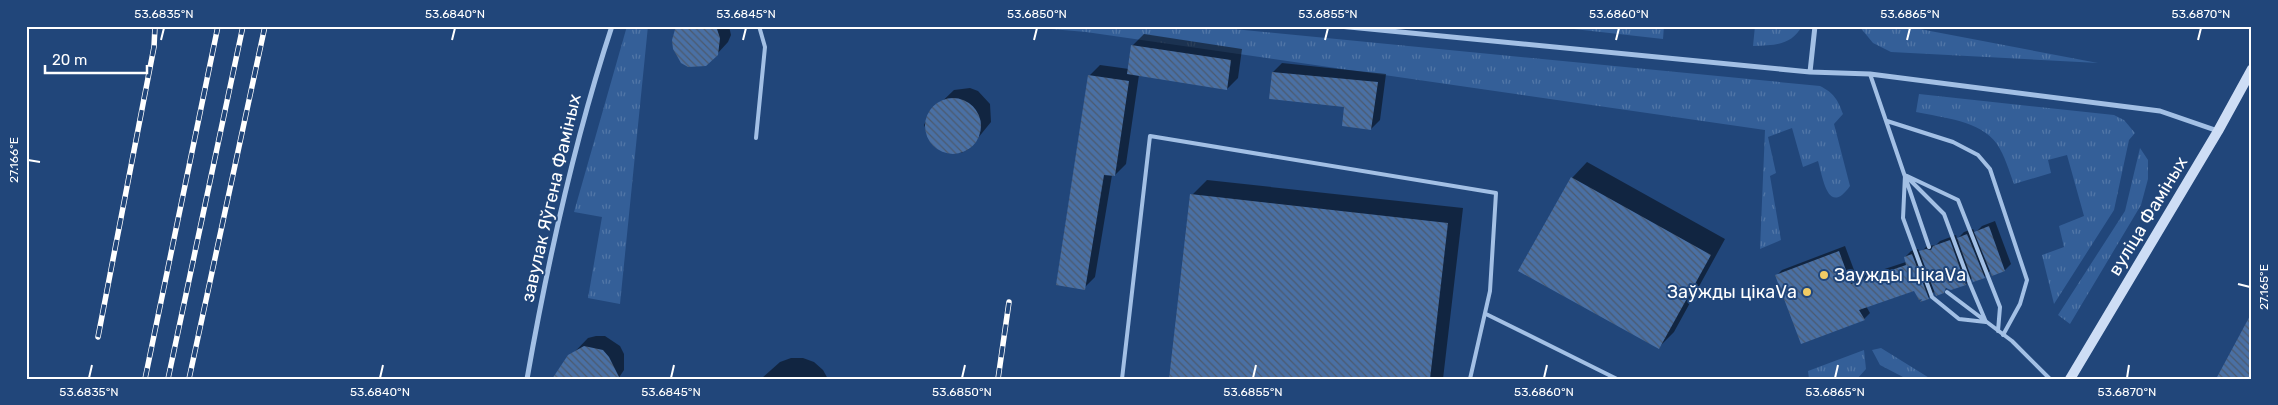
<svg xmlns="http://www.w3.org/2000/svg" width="2278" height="405" font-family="Rubik,sans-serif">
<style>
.grass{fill:url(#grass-tufts)}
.shadow{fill:#0007}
.building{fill:url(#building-back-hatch)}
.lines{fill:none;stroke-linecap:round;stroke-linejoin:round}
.service{stroke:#a3c0e5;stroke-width:4}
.minor{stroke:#a3c0e5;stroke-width:5}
.secondary{stroke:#cdddf5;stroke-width:10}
.rail-casing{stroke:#fff;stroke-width:5.5}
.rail{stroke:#21467a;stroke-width:4;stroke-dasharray:11;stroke-linecap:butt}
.ticks{fill:none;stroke:#fff;stroke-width:2}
.poi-dot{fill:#f1cc65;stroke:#21467a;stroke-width:2}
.labels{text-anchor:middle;stroke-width:4;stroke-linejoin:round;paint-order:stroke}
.street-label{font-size:18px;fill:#fff;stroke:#21467a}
.poi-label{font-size:18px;fill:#fff;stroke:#21467a;text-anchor:start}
.neatline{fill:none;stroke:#fff;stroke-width:2}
.ticks-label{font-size:12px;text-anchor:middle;fill:#fff}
</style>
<defs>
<pattern id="grass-tufts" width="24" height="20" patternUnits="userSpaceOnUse" patternTransform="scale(1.25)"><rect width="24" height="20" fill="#345f98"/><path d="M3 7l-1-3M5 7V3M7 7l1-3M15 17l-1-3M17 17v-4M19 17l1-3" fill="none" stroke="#5277a7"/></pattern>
<pattern id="building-back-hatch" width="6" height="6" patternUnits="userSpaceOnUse" patternTransform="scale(1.25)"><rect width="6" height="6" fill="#4a70a4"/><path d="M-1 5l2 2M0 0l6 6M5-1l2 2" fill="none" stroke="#4b5a6f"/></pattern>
</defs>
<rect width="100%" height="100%" fill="#21467a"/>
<path class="grass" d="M 627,26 L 648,26 L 620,304 L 588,298 L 602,217 L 574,212 Z
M 1015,26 L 1203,26 L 1820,86 C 1834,93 1838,100 1843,114 L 1834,124 L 1850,186 C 1828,217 1823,178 1818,161 L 1803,167 L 1792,128 L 1768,137 L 1776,173 L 1770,176 L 1781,240 L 1760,249 L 1765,130 L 1086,32 Z
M 1547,26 L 1664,26 L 1663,39 Z
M 1755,26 L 1802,26 C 1791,46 1774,45 1753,46 Z
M 1859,26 L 1904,26 L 2098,63 L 1891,52 L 1873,43 Z
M 1919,94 L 2114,115 L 2124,120 L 2135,133 L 2129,140 L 2114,210 L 2054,304 L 2042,255 L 2064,247 L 2059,226 L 2084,216 L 2067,155 L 2048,160 L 2051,173 L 2014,184 C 2009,171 2005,156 1997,144 C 1980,120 1943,118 1916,112 Z
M 2140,148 L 2148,160 L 2148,179 L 2141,205 L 2070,324 L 2058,315 L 2125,211 Z
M 1881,348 L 1931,379 L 1902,379 L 1903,377 L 1880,365 L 1872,350 Z
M 1864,350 L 1866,369 L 1857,379 L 1809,379 L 1808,371 Z"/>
<path class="shadow" d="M 682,26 L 729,26 L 731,35 L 728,42 L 717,54 L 689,65 L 677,56 L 673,40 Z
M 1144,34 L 1242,49 L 1238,78 L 1227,89 L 1139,75 L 1126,164 L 1115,175 L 1112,175 L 1095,277 L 1084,288 L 1089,76 L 1100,65 L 1129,69 L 1133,45 Z
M 1282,63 L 1386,74 L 1380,120 L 1371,129 L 1346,106 L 1273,72 Z
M 970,88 L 978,91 L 990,104 L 991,122 L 969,149 L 961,153 L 942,151 L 934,146 L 924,125 L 930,113 L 954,90 Z
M 1587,162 L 1725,239 L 1674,332 L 1659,347 L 1572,178 Z
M 1207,180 L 1463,208 L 1443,379 L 1171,379 L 1192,195 Z
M 1995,221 L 2011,264 L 2005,270 L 1991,270 L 1984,277 L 1973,277 L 1966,284 L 1951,289 L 1947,288 L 1943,292 L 1935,291 L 1928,298 L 1915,290 L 1866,306 L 1870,313 L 1864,319 L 1776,276 L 1782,270 L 1845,246 L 1857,278 L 1906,262 L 1905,257 L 1911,251 L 1918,249 L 1920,253 L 1927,246 L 1936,245 L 1940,241 L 1956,235 L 1957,239 L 1964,232 L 1973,229 L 1975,233 L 1982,226 Z
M 596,336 L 605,336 L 620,346 L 624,354 L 624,370 L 618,379 L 564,363 L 588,338 Z
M 791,358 L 803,358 L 814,362 L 823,370 L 828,379 L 761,379 L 780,362 Z"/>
<path class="building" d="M 676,26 L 716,26 L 720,38 L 718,55 L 706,66 L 688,67 L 681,63 L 673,49 L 672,40 Z
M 1131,45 L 1231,60 L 1227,90 L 1127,74 Z
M 1272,72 L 1378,82 L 1371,130 L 1342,126 L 1344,107 L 1269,99 Z
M 1088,75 L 1129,81 L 1115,176 L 1104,175 L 1085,290 L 1056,285 Z
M925 126a28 28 0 1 1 56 0a28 28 0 1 1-56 0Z
M 1571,177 L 1711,255 L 1659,349 L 1518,271 Z
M 1190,194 L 1448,223 L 1430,379 L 1169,379 Z
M 1989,226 L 2005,271 L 1992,276 L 1974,232 Z
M 1967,234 L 1985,278 L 1973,282 L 1957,238 Z
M 1950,240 L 1966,285 L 1951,290 L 1946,288 L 1944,293 L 1936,296 L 1919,251 L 1926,249 L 1931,250 L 1933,246 Z
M 1839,251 L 1851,284 L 1906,265 L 1904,257 L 1912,254 L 1929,299 L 1920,302 L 1922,299 L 1919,300 L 1914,291 L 1859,310 L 1865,320 L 1801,344 L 1775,275 Z
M 2252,312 L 2252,379 L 2216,379 Z
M 584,346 L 603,350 L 609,357 L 620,379 L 552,379 L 568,355 Z"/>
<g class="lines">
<path class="service" d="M 1870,74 L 1929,247
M 1887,121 L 1953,142 L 1978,155 L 1990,169 L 2027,280 L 2020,304 L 2003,335
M 756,138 L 765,47 L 759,26
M 1905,175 L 1958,200 L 2000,307 L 1998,331
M 1905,175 L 1903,218 L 1932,297 L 1959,319 L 1986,322
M 1908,178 L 1944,214 L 1970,284 L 1986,322
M 1947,292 L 2012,341 L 2050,379
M 1486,314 L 1617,379
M 1122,379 L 1150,136 L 1496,193 L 1490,291 L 1470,379"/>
<path class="minor" d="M 1339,26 L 1810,72 L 1870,74 L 2160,111 L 2218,131
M 1810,72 L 1815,26
M 527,379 C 548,260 574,141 612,26"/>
<path class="secondary" d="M 2070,379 L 2218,131 L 2252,69"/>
<g class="rail-casing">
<path id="rail" d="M 98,337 L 154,47 L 155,26
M 145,379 L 218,26
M 168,379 L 243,26
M 189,379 L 265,26
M 998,379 L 1009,302"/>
</g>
<use href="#rail" class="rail"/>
</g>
<path class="ticks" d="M 161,40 L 164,28M 452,40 L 455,28M 743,40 L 746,28M 1034,40 L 1037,28M 1325,40 L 1328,28M 1616,40 L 1619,28M 1907,40 L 1910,28M 2198,40 L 2201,28M 28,160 L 40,162M 2238,284 L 2250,287M 89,378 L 92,365M 380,378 L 383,365M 671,378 L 674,365M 962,378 L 965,365M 1253,378 L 1256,365M 1544,378 L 1547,365M 1835,378 L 1838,365M 2127,378 L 2129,365"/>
<g class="poi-dot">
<circle cx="1824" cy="275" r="5"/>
<circle cx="1807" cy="292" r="5"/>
</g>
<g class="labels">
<g class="street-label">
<text transform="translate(551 198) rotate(-77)" y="6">завулак Яўгена Фаміных</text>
<text transform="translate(2148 216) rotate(-59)" y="6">вуліца Фаміных</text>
</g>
<g class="poi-label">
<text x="1834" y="281">Заужды ЦікаVа</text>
<text x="1797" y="298" text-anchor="end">Заўжды цікаVа</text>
</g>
</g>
<rect width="2278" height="405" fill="none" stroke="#21467a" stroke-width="55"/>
<path d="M45 65v8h102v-8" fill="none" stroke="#ffffff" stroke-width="2.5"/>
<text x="52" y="65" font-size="15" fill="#ffffff" stroke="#21467a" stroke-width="4" paint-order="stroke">20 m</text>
<rect x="28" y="28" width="2222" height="350" class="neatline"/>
<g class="ticks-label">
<text x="164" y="18">53.6835°N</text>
<text x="455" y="18">53.6840°N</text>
<text x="746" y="18">53.6845°N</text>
<text x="1037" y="18">53.6850°N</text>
<text x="1328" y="18">53.6855°N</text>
<text x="1619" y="18">53.6860°N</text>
<text x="1910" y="18">53.6865°N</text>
<text x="2201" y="18">53.6870°N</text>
<text transform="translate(14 160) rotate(-90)" y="4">27.166°E</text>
<text transform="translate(2264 287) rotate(-90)" y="4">27.165°E</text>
<text x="89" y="396">53.6835°N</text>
<text x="380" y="396">53.6840°N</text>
<text x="671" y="396">53.6845°N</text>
<text x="962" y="396">53.6850°N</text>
<text x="1253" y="396">53.6855°N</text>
<text x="1544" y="396">53.6860°N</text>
<text x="1835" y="396">53.6865°N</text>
<text x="2127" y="396">53.6870°N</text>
</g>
</svg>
